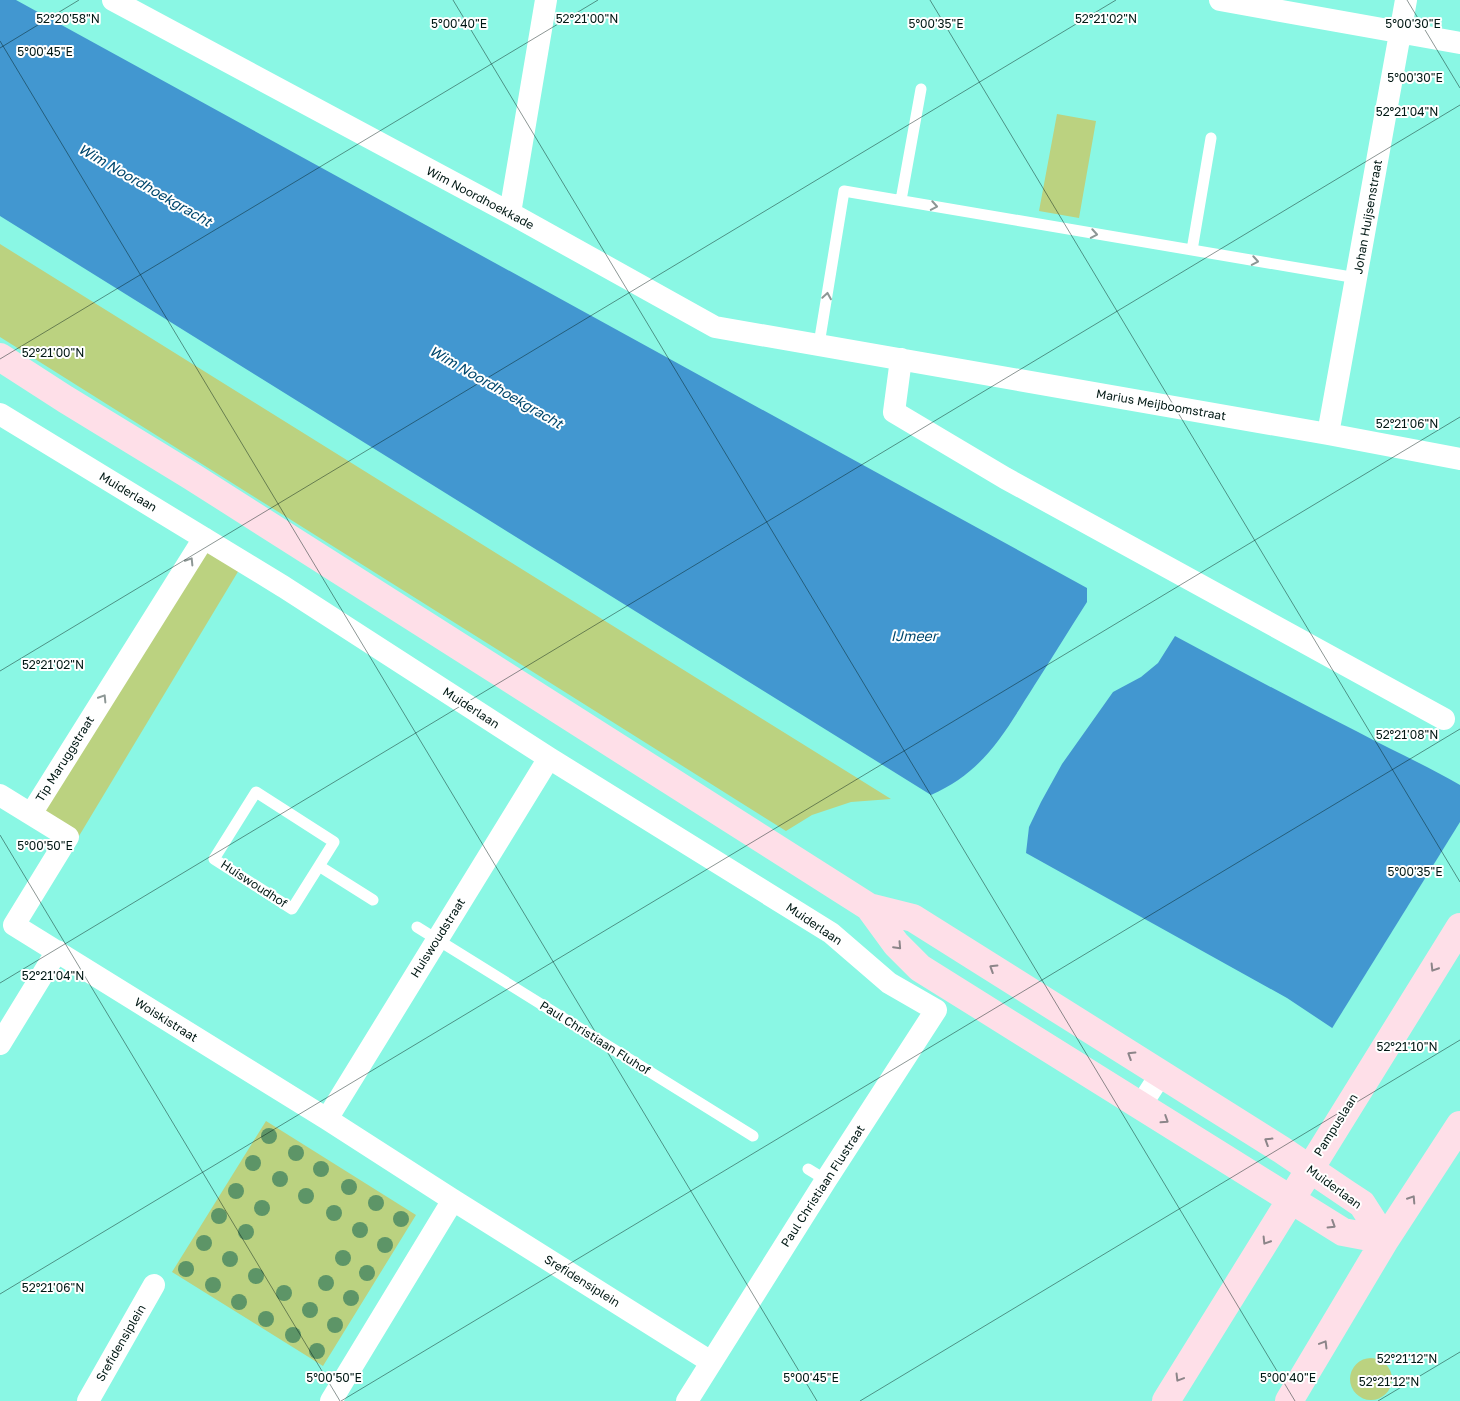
<svg xmlns="http://www.w3.org/2000/svg" width="1460" height="1401" font-family="'Golos Text',sans-serif">
<style>
.green{fill:#bbd280}
.water{fill:#4297d0}
.pier{fill:#8af7e4}
.lines{fill:none;stroke-linecap:round;stroke-linejoin:round}
.lane{stroke:#fff;stroke-width:11}
.street{stroke:#fff;stroke-width:22}
.secondary{stroke:#fedfe8;stroke-width:28}
.tree{fill:#5d9567}
.oneway{stroke:#8d9795}
.oneway2{stroke:#8c8589}
.ticks{fill:none;stroke:#011814;stroke-width:1;stroke-opacity:0.45}
.labels{text-anchor:middle;stroke-width:4;stroke-linejoin:round;paint-order:stroke}
.street-label{font-size:12px;fill:#011814;stroke:#fff}
.water-label{font-size:14px;font-style:italic;fill:#01476d;stroke:#fff}
.ticks-label{font-size:12px;text-anchor:middle;fill:#011814;stroke:#fff;stroke-width:4;stroke-linejoin:round;paint-order:stroke}
</style>
<rect width="100%" height="100%" fill="#8af7e4"/>
<path class="green" d="M 1057,114 L 1096,121 L 1079,218 L 1039,211 Z
M 0,244 L 891,799 L 851,802 L 812,815 L 786,831 L 0,337 Z
M 206,551 L 239,570 L 79,836 L 43,813 Z
M 266,1121 L 416,1215 L 323,1366 L 172,1272 Z
M1350 1379a21 21 0 1 1 42 0a21 21 0 1 1-42 0Z"/>
<path class="water" d="M 0,0 L 16,0 L 1087,588 L 1087,602 C 1069,630 1052,658 1034,686 C 1004,733 985,771 931,795 L 0,216 Z
M 1175,636 C 1236,669 1297,701 1358,732 C 1392,750 1427,766 1460,785 L 1460,1113 L 1287,998 L 1026,853 L 1029,827 L 1041,802 L 1062,764 L 1113,692 L 1141,677 L 1158,663 Z"/>
<path class="pier" d="M 1460,822 L 1460,1116 L 1331,1030 Z"/>
<g class="lines">
<path class="lane" d="M 901,200 L 921,89
M 1192,250 L 1211,138
M 819,344 L 844,191 L 1357,278
M 319,866 L 334,842 L 256,792 L 214,859 L 292,909 L 319,866 L 373,900
M 417,927 L 753,1136
M 808,1169 L 826,1180"/>
<path class="street" d="M 113,0 L 510,213 L 715,327 L 1328,434 L 1460,459
M 1220,0 L 1460,43
M 510,213 L 546,0
M 901,359 L 894,412 L 1005,478 L 1444,719
M 0,414 L 284,587 L 549,758 L 831,933 L 889,983 L 936,1010 L 826,1180 L 687,1401
M 1328,434 L 1406,0
M 0,795 L 68,837 L 14,925 L 327,1119 L 453,1200 L 711,1362
M 31,814 L 204,538
M 0,1044 L 57,951
M 1141,1105 L 1161,1074
M 327,1119 L 549,758
M 88,1401 L 154,1285
M 331,1401 L 453,1200"/>
<path class="secondary" d="M 0,357 L 65,399 L 191,476 L 869,907 L 913,918 L 1282,1150 L 1347,1194 L 1362,1204 L 1385,1240
M 869,907 L 896,944 L 920,968 L 1343,1232 L 1385,1240
M 1166,1401 L 1460,927
M 1289,1401 L 1385,1240 L 1460,1125"/>
</g>
<g class="tree">
<circle cx="269" cy="1136" r="8"/>
<circle cx="296" cy="1153" r="8"/>
<circle cx="253" cy="1163" r="8"/>
<circle cx="321" cy="1169" r="8"/>
<circle cx="280" cy="1179" r="8"/>
<circle cx="349" cy="1187" r="8"/>
<circle cx="236" cy="1191" r="8"/>
<circle cx="306" cy="1196" r="8"/>
<circle cx="376" cy="1203" r="8"/>
<circle cx="262" cy="1208" r="8"/>
<circle cx="334" cy="1213" r="8"/>
<circle cx="219" cy="1216" r="8"/>
<circle cx="401" cy="1219" r="8"/>
<circle cx="360" cy="1230" r="8"/>
<circle cx="246" cy="1232" r="8"/>
<circle cx="204" cy="1243" r="8"/>
<circle cx="385" cy="1245" r="8"/>
<circle cx="343" cy="1258" r="8"/>
<circle cx="230" cy="1259" r="8"/>
<circle cx="186" cy="1269" r="8"/>
<circle cx="367" cy="1273" r="8"/>
<circle cx="256" cy="1276" r="8"/>
<circle cx="326" cy="1283" r="8"/>
<circle cx="213" cy="1285" r="8"/>
<circle cx="284" cy="1293" r="8"/>
<circle cx="351" cy="1298" r="8"/>
<circle cx="239" cy="1302" r="8"/>
<circle cx="310" cy="1310" r="8"/>
<circle cx="266" cy="1319" r="8"/>
<circle cx="335" cy="1325" r="8"/>
<circle cx="293" cy="1335" r="8"/>
<circle cx="317" cy="1351" r="8"/>
</g>
<defs><path id="oneway-chevron" d="M-2-3.5L2.5 0L-2 3.5" fill="none" stroke-width="1.6" stroke-linecap="round" stroke-linejoin="round" transform="scale(1.25)"/></defs>
<g class="oneway">
<use href="#oneway-chevron" transform="translate(934 206) rotate(10)"/>
<use href="#oneway-chevron" transform="translate(1094 234) rotate(10)"/>
<use href="#oneway-chevron" transform="translate(1255 261) rotate(10)"/>
<use href="#oneway-chevron" transform="translate(827 296) rotate(-81)"/>
<use href="#oneway-chevron" transform="translate(190 561) rotate(-58)"/>
<use href="#oneway-chevron" transform="translate(103 698) rotate(-58)"/>
</g>
<g class="oneway2">
<use href="#oneway-chevron" transform="translate(898 946) rotate(47)"/>
<use href="#oneway-chevron" transform="translate(993 968) rotate(-148)"/>
<use href="#oneway-chevron" transform="translate(1434 968) rotate(122)"/>
<use href="#oneway-chevron" transform="translate(1131 1055) rotate(-148)"/>
<use href="#oneway-chevron" transform="translate(1165 1120) rotate(33)"/>
<use href="#oneway-chevron" transform="translate(1268 1141) rotate(-148)"/>
<use href="#oneway-chevron" transform="translate(1412 1199) rotate(-57)"/>
<use href="#oneway-chevron" transform="translate(1332 1225) rotate(32)"/>
<use href="#oneway-chevron" transform="translate(1266 1241) rotate(122)"/>
<use href="#oneway-chevron" transform="translate(1324 1344) rotate(-59)"/>
<use href="#oneway-chevron" transform="translate(1179 1378) rotate(121)"/>
</g>
<path class="ticks" d="M 453,0 L 1295,1401M 930,0 L 1460,882M 1407,0 L 1460,88M 0,41 L 817,1401M 0,48 L 79,0M 0,359 L 598,0M 0,671 L 1116,0M 0,835 L 340,1401M 0,983 L 1460,105M 0,1294 L 1460,417M 341,1401 L 1460,729M 860,1401 L 1460,1040M 1378,1401 L 1460,1352"/>
<g class="labels">
<g class="street-label">
<text transform="translate(480 198) rotate(28)" y="4">Wim Noordhoekkade</text>
<text transform="translate(1368 217) rotate(-80)" y="4">Johan Huijsenstraat</text>
<text transform="translate(1161 405) rotate(10)" y="4">Marius Meijboomstraat</text>
<text transform="translate(128 492) rotate(31)" y="4">Muiderlaan</text>
<text transform="translate(471 708) rotate(33)" y="4">Muiderlaan</text>
<text transform="translate(65 759) rotate(-58)" y="4">Tip Maruggstraat</text>
<text transform="translate(254 884) rotate(33)" y="4">Huiswoudhof</text>
<text transform="translate(814 924) rotate(34)" y="4">Muiderlaan</text>
<text transform="translate(438 938) rotate(-58)" y="4">Huiswoudstraat</text>
<text transform="translate(166 1020) rotate(32)" y="4">Woiskistraat</text>
<text transform="translate(595 1038) rotate(32)" y="4">Paul Christiaan Fluhof</text>
<text transform="translate(1336 1125) rotate(-58)" y="4">Pampuslaan</text>
<text transform="translate(823 1186) rotate(-57)" y="4">Paul Christiaan Flustraat</text>
<text transform="translate(1334 1187) rotate(36)" y="4">Muiderlaan</text>
<text transform="translate(582 1281) rotate(32)" y="4">Srefidensiplein</text>
<text transform="translate(121 1343) rotate(-60)" y="4">Srefidensiplein</text>
</g>
<g class="water-label">
<text transform="translate(145 185) rotate(30)" y="5">Wim Noordhoekgracht</text>
<text transform="translate(496 387) rotate(30)" y="5">Wim Noordhoekgracht</text>
<text x="914" y="641">IJmeer</text>
</g>
</g>
<g class="ticks-label">
<text x="68" y="23">52°20'58"N</text>
<text x="1106" y="23">52°21'02"N</text>
<text x="587" y="23">52°21'00"N</text>
<text x="459" y="28">5°00'40"E</text>
<text x="936" y="28">5°00'35"E</text>
<text x="1413" y="28">5°00'30"E</text>
<text x="45" y="56">5°00'45"E</text>
<text x="1415" y="82">5°00'30"E</text>
<text x="1407" y="116">52°21'04"N</text>
<text x="53" y="357">52°21'00"N</text>
<text x="1407" y="428">52°21'06"N</text>
<text x="53" y="669">52°21'02"N</text>
<text x="1407" y="739">52°21'08"N</text>
<text x="45" y="850">5°00'50"E</text>
<text x="1415" y="876">5°00'35"E</text>
<text x="53" y="980">52°21'04"N</text>
<text x="1407" y="1051">52°21'10"N</text>
<text x="53" y="1292">52°21'06"N</text>
<text x="1407" y="1363">52°21'12"N</text>
<text x="334" y="1382">5°00'50"E</text>
<text x="811" y="1382">5°00'45"E</text>
<text x="1288" y="1382">5°00'40"E</text>
<text x="1389" y="1386">52°21'12"N</text>
</g>
</svg>
